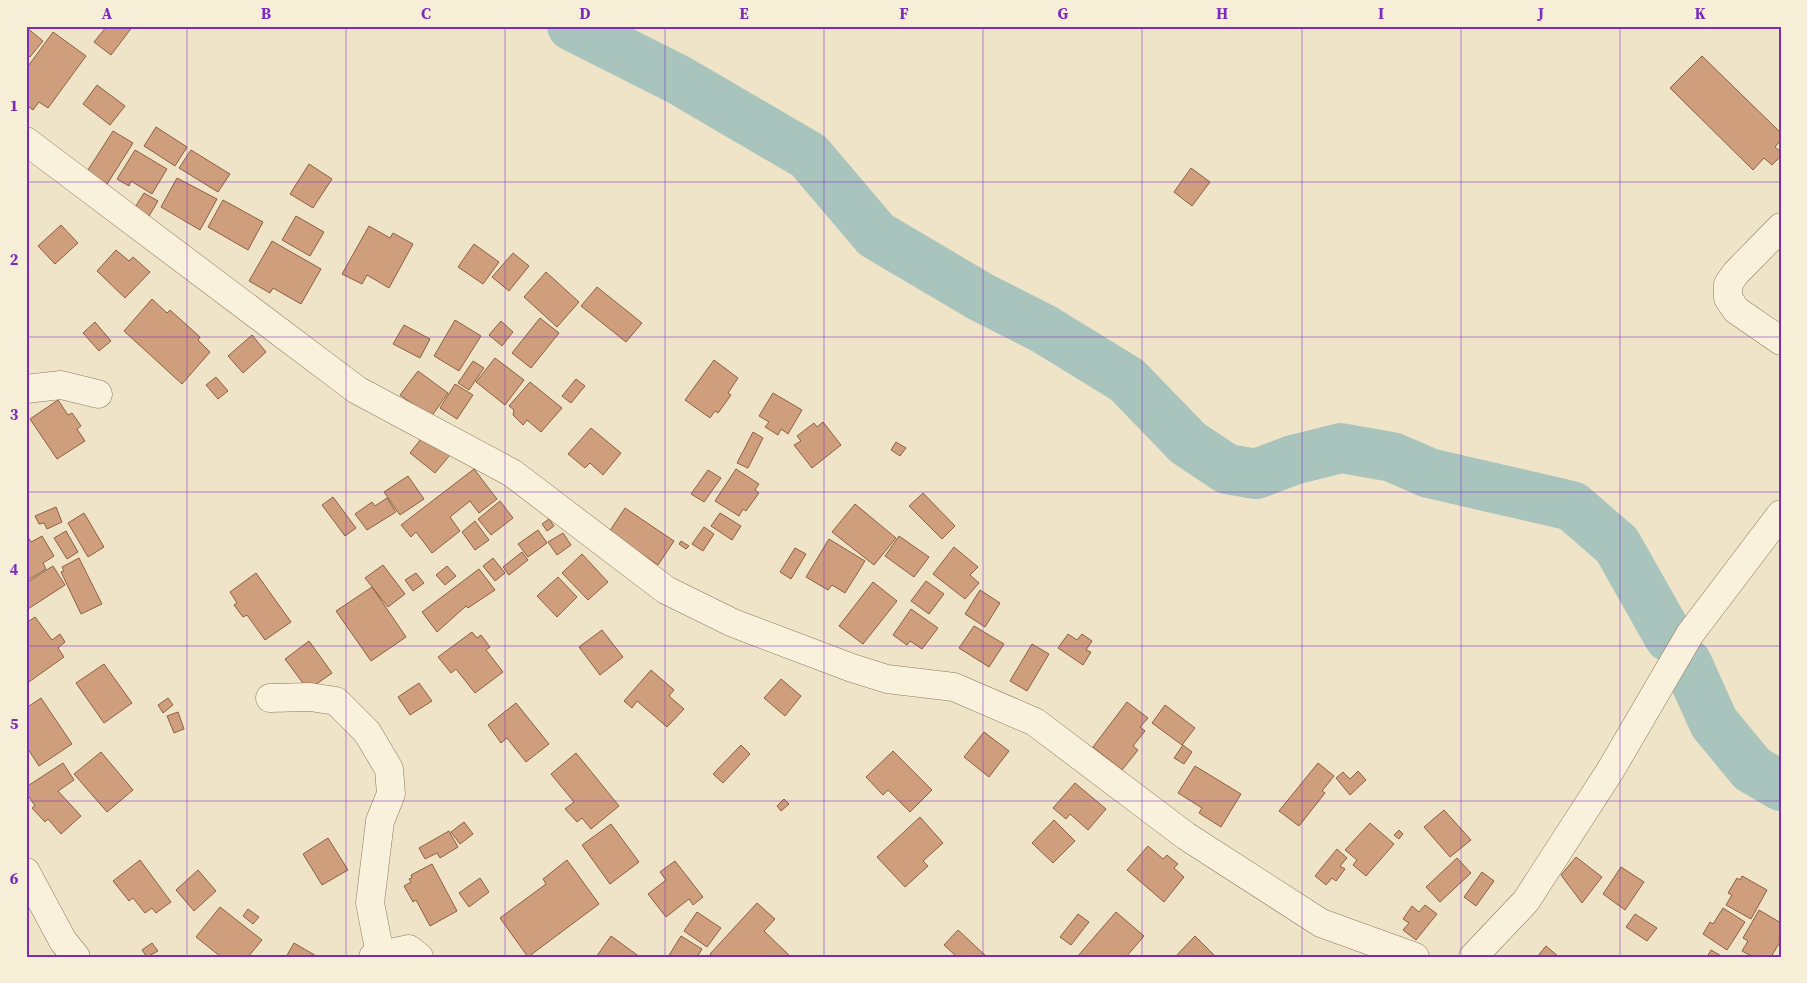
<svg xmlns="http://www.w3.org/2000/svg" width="1807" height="983" font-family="'Source Serif 4',serif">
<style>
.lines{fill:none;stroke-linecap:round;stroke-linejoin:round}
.river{stroke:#a9c4bc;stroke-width:50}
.building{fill:#cf9f7d;stroke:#8d5f41}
.minor-casing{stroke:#8d765c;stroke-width:29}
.minor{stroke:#faf1dc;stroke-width:28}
.grid{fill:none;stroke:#7b2cbf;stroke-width:1;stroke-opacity:0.55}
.neatline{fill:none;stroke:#7b2cbf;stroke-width:2}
.grid-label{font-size:16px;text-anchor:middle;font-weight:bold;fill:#7b2cbf}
</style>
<rect width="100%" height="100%" fill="#f0e4c8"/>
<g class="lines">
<path class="river" d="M 572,26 L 679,80 L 809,156 L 876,235 L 981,297 L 1044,329 L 1127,380 L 1188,443 L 1227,469 L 1256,474 L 1293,460 L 1341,448 L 1392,457 L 1429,473 L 1572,506 L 1617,545 L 1669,637
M 1687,663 L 1714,723 L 1752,769 L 1781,786"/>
</g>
<path class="building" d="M 107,26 L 133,26 L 111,55 L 94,42 Z
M 26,27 L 43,41 L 30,57 L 26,54 Z
M 53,32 L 86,56 L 48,108 L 39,102 L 33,110 L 26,105 L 26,69 Z
M 1702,56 L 1781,133 L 1781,140 L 1775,147 L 1781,152 L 1781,156 L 1772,165 L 1764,158 L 1753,170 L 1670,88 Z
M 97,85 L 125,106 L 110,125 L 83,104 Z
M 156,127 L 187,147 L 175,166 L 144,146 Z
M 113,131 L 133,143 L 104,189 L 84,176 Z
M 135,150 L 167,169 L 152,194 L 131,181 L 129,186 L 117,179 Z
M 191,150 L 230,174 L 218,192 L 179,168 Z
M 309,164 L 332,179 L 313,208 L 290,194 Z
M 1191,168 L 1210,182 L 1192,206 L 1174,192 Z
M 177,178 L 217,199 L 200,230 L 161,207 Z
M 144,193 L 158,201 L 146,221 L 132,212 Z
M 223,200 L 263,222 L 248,250 L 208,227 Z
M 296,216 L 324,232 L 310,256 L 282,240 Z
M 61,225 L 78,243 L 55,264 L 38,246 Z
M 369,226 L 390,238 L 393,233 L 413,244 L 389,288 L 367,275 L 362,284 L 342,274 Z
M 272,241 L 321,269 L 301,304 L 273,288 L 270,293 L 249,281 Z
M 474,244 L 499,262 L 483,284 L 458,267 Z
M 116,250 L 129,261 L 133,257 L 150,272 L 125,298 L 97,271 Z
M 513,253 L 529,266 L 509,291 L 492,277 Z
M 546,272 L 579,302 L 557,327 L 524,297 Z
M 597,287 L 642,323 L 626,342 L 581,306 Z
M 152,299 L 167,313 L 170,310 L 200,337 L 198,340 L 210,352 L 182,384 L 124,331 Z
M 540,318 L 559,333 L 531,368 L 512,353 Z
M 455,320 L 481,336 L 459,371 L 434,356 Z
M 501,321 L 513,332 L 502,346 L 489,335 Z
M 95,322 L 111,341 L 99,351 L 83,333 Z
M 404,325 L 430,339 L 420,358 L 393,344 Z
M 252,335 L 266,352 L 243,373 L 228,356 Z
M 495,358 L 524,380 L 505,405 L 476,382 Z
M 714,360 L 738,378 L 728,393 L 731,395 L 718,413 L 715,411 L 710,418 L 685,400 Z
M 473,361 L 484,368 L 469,390 L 458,383 Z
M 418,371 L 448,393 L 431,417 L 400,395 Z
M 216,377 L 228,391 L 218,399 L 206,385 Z
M 576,379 L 585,386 L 571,403 L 562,396 Z
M 530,382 L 562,408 L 541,432 L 527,420 L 523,425 L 513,415 L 514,410 L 509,406 Z
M 455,384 L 473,395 L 457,419 L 440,408 Z
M 773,393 L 802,410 L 788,434 L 781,429 L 778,435 L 765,427 L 769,422 L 759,416 Z
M 58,400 L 68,415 L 72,413 L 81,426 L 77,429 L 85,441 L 57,459 L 30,419 Z
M 823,422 L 841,445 L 812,468 L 794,445 L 801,441 L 797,436 L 814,423 L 817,427 Z
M 591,428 L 621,453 L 603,475 L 590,463 L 585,468 L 568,454 Z
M 753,432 L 763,438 L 748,468 L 737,463 Z
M 424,435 L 450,455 L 435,473 L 410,453 Z
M 896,442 L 906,448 L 900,456 L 891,450 Z
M 474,469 L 497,499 L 479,513 L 470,501 L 450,517 L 460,531 L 432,553 L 416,532 L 411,537 L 401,525 Z
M 736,469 L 759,484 L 755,490 L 759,493 L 746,511 L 743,509 L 739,516 L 715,501 Z
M 708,470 L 721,478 L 704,502 L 691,494 Z
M 408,476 L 424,499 L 400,515 L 384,492 Z
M 923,493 L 955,526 L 942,539 L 909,506 Z
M 333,497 L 356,528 L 345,536 L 322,505 Z
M 387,498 L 396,512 L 367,530 L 355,514 L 372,502 L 375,506 Z
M 500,501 L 513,518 L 491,535 L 478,519 Z
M 855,504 L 896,538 L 874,565 L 832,532 Z
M 56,507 L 62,522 L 47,529 L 44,523 L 39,524 L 35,516 Z
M 625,508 L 674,541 L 658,565 L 609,532 Z
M 84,513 L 104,547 L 88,557 L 68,523 Z
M 720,513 L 741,526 L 732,540 L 711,526 Z
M 549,519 L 554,526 L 547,531 L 542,524 Z
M 475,521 L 489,540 L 475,550 L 462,532 Z
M 704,527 L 714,534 L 703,551 L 692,544 Z
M 538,530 L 547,543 L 528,557 L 518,544 Z
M 66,531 L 78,552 L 67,559 L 54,538 Z
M 563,533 L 571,545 L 557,555 L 548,542 Z
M 26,534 L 31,542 L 42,536 L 54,556 L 43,563 L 46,569 L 26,581 Z
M 899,536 L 929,557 L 914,577 L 885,556 Z
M 829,539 L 865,561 L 845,593 L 832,585 L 828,590 L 806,577 Z
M 681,541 L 689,546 L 686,549 L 679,544 Z
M 954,547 L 978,567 L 970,575 L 979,583 L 965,599 L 933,574 Z
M 795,548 L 806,554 L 791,579 L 780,572 Z
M 522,552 L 528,560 L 509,575 L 503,567 Z
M 582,554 L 608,582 L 588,600 L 562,573 Z
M 79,558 L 102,604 L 81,614 L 61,572 L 64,571 L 62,567 Z
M 493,558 L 505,573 L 495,581 L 483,566 Z
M 383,565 L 405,594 L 388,607 L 365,578 Z
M 53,566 L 65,585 L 28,609 L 26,605 L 26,583 Z
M 447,566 L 456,576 L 445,585 L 436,575 Z
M 479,569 L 495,590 L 468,608 L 466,606 L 437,632 L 422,612 Z
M 256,573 L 291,622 L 265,640 L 247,615 L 243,617 L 234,605 L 237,603 L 230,592 Z
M 416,573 L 424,583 L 413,591 L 405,580 Z
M 558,577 L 577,597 L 557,617 L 537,596 Z
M 926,581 L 944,594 L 929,614 L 911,601 Z
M 873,582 L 897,601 L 863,644 L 839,626 Z
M 372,587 L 406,637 L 371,661 L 336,611 Z
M 980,590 L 1000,603 L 985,627 L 965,614 Z
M 911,609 L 938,628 L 922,649 L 910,641 L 907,645 L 893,635 Z
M 35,617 L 52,640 L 60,634 L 65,642 L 58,648 L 64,657 L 26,684 L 26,623 Z
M 974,626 L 1004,644 L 989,667 L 959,648 Z
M 602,630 L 623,657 L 600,675 L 579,647 Z
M 472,632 L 477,638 L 481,635 L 490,647 L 486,650 L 503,672 L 475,693 L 456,669 L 451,673 L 438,657 Z
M 1068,634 L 1077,640 L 1082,634 L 1092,641 L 1086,650 L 1091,652 L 1083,665 L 1058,648 Z
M 309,641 L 332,673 L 308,690 L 285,659 Z
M 1032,644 L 1049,654 L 1027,691 L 1010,681 Z
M 104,664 L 132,703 L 104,723 L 76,683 Z
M 651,670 L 674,690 L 669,696 L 684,709 L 667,727 L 637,701 L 632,708 L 624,701 Z
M 781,679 L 801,696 L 785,716 L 764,698 Z
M 419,683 L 432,701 L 410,715 L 398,697 Z
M 41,698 L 72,744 L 39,766 L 26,746 L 26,708 Z
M 168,698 L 173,705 L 163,713 L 158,705 Z
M 1127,702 L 1148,718 L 1140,727 L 1145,731 L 1133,746 L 1138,750 L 1122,770 L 1093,747 Z
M 516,703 L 549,744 L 526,762 L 507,738 L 501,743 L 488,725 Z
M 1165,705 L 1195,728 L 1182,745 L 1152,723 Z
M 178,712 L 184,729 L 174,733 L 167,716 Z
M 984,732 L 1009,751 L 989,777 L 964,757 Z
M 741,745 L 750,754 L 723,783 L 713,774 Z
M 1183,745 L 1192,752 L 1184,764 L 1174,758 Z
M 893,751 L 932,790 L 910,812 L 888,790 L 883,795 L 866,777 Z
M 101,752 L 133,790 L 107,812 L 74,774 Z
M 576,753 L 619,806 L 591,829 L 582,818 L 577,822 L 565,809 L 574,802 L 551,774 Z
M 63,763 L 74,780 L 58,791 L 81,816 L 61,834 L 48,819 L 45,822 L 32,808 L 35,806 L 26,792 L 26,787 Z
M 1318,763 L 1334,776 L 1322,791 L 1325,793 L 1299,826 L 1279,811 Z
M 1195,766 L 1241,794 L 1221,827 L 1199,813 L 1202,808 L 1178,793 Z
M 1358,771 L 1366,780 L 1350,795 L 1336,778 L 1343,772 L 1350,779 Z
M 1075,783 L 1106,809 L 1088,830 L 1070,814 L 1066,819 L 1053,808 Z
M 784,799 L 789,804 L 781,811 L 777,806 Z
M 1444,810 L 1471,840 L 1450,857 L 1424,827 Z
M 920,817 L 943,843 L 923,861 L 928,866 L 905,887 L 877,857 Z
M 1054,820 L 1075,841 L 1053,863 L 1032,843 Z
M 464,822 L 473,834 L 460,844 L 451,832 Z
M 1370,823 L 1394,844 L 1366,876 L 1353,865 L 1357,860 L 1345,850 Z
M 611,824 L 639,862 L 610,884 L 582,845 Z
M 1399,830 L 1403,834 L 1399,839 L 1394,835 Z
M 449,831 L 458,847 L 440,858 L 437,853 L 425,859 L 419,848 Z
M 328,838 L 348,870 L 322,885 L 303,854 Z
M 1148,846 L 1163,859 L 1167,855 L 1178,864 L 1174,868 L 1184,877 L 1164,902 L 1127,870 Z
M 1337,849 L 1347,858 L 1340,866 L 1345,869 L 1336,881 L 1332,878 L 1326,885 L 1315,876 Z
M 1576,857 L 1602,877 L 1582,903 L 1561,875 Z
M 1457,858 L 1471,873 L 1440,902 L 1426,887 Z
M 140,860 L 171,902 L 156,913 L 152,908 L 145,913 L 133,898 L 129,901 L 113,881 Z
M 567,860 L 599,904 L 528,957 L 500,918 L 546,884 L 543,879 Z
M 675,861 L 703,897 L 693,905 L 689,899 L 666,917 L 648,894 L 666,880 L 660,872 Z
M 432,864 L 457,911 L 430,926 L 416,900 L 413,902 L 404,886 L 411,882 L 409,879 L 412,878 L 411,875 Z
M 1621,867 L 1644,882 L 1625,910 L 1603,894 Z
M 198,870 L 216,891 L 194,911 L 176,890 Z
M 1482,872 L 1494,881 L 1476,906 L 1464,897 Z
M 1742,876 L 1767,890 L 1751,919 L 1726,905 L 1732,895 L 1728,893 L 1737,878 L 1740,880 Z
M 480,878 L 489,892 L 469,907 L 459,893 Z
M 757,903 L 775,919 L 764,931 L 791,957 L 713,957 L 710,954 Z
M 1425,905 L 1437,914 L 1416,940 L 1403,930 L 1409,923 L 1403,919 L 1412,906 L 1419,912 Z
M 220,907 L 262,940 L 248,957 L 221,957 L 196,937 Z
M 1723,908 L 1745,922 L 1727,950 L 1703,934 L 1710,922 L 1713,924 Z
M 248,909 L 259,917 L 253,924 L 243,916 Z
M 1759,910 L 1781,923 L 1781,940 L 1771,957 L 1753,957 L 1742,951 L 1748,941 L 1743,938 Z
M 697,912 L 721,928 L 707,947 L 684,931 Z
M 1116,912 L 1144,936 L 1126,957 L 1077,957 Z
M 1078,914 L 1089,922 L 1071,945 L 1060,937 Z
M 1635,914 L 1657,928 L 1647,941 L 1626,927 Z
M 958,930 L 987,957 L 957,957 L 944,945 Z
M 611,936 L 640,957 L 596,957 Z
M 681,936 L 702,949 L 697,957 L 668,957 Z
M 1195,936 L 1216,957 L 1175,957 Z
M 152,943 L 158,951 L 147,957 L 142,950 Z
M 294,943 L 318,957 L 286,957 Z
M 1546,946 L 1559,957 L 1537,957 Z
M 1711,950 L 1723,957 L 1707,957 Z"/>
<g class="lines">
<g class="minor-casing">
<path id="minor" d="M 26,141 L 357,390 L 512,473 L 666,590 L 733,623 L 852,668 L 887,679 L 954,687 L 1035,722 L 1186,836 L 1321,923 L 1415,957
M 1781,227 L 1736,273 L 1728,284 L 1728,298 L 1736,310 L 1781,341
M 26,389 L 61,385 L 98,394
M 270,698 L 310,697 L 336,701 L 367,732 L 389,769 L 391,794 L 380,821 L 370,903 L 380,954
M 26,872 L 63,941 L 76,957
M 373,957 L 409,949 L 419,957
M 1473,957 L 1526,901 L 1610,771 L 1690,634 L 1781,514"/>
</g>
<use href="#minor" class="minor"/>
</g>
<path class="grid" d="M 187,26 L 187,957M 346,26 L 346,957M 505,26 L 505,957M 665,26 L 665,957M 824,26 L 824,957M 983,26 L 983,957M 1142,26 L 1142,957M 1302,26 L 1302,957M 1461,26 L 1461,957M 1620,26 L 1620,957M 26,182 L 1781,182M 26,337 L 1781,337M 26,492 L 1781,492M 26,646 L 1781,646M 26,801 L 1781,801"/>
<rect width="1807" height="983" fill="none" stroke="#f7eed8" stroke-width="55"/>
<rect x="28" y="28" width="1752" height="928" class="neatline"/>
<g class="grid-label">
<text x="107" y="19">A</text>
<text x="266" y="19">B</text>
<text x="426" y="19">C</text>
<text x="585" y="19">D</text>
<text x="744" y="19">E</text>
<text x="904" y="19">F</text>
<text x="1063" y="19">G</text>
<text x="1222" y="19">H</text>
<text x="1381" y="19">I</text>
<text x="1541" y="19">J</text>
<text x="1700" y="19">K</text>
<text x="14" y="111">1</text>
<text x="14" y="265">2</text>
<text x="14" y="420">3</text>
<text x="14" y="575">4</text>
<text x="14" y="729">5</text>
<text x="14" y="884">6</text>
</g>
</svg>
